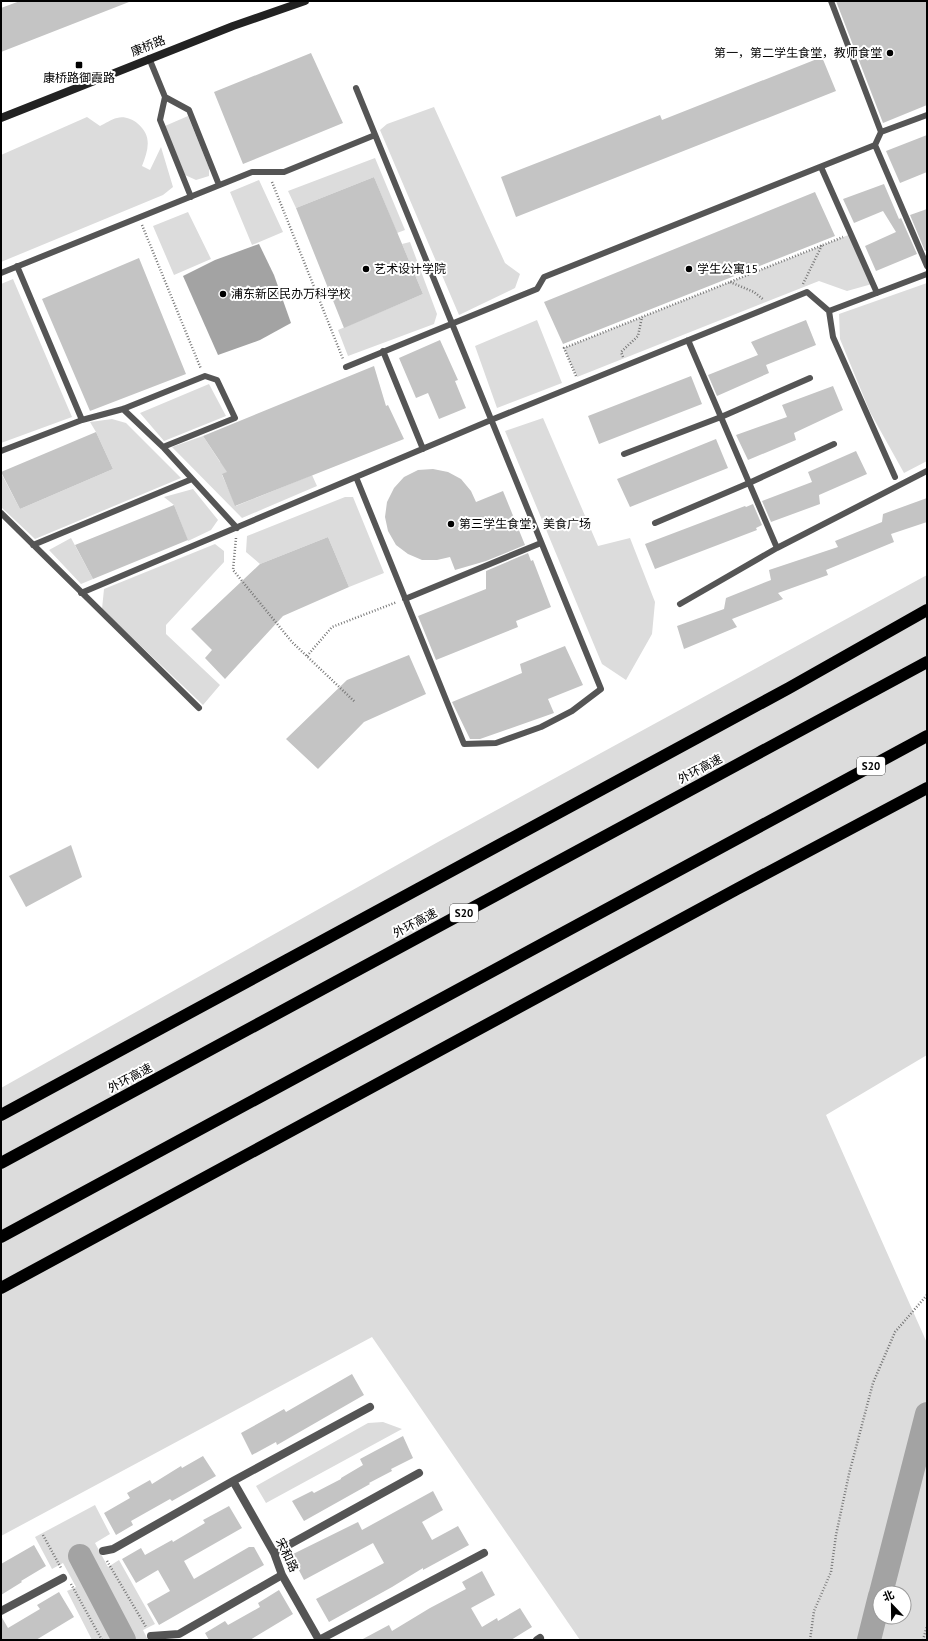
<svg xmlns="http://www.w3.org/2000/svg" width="928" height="1641" font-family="'PT Sans','Noto Sans SC',sans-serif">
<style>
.green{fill:#dcdcdc;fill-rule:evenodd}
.water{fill:#a3a3a3}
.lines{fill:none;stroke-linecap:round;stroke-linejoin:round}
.river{stroke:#a3a3a3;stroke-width:24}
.building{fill:#c4c4c4}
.motorway-casing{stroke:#dbdbdb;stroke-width:14}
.path{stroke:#777;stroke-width:2.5;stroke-dasharray:1 2;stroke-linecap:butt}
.service{stroke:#555;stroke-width:6}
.minor{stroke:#555;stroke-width:8}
.secondary{stroke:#222;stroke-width:8}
.motorway{stroke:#000;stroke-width:12}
.poi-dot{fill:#000;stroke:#fff;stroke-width:1.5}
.labels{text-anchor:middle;stroke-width:4;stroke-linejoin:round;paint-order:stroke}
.shield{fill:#fff;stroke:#4c4c4c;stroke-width:1}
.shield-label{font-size:11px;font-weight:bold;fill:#000}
.street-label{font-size:12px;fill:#000;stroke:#fff}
.poi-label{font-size:12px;fill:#000;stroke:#fff;text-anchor:start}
</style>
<rect width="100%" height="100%" fill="#fff"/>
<path class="green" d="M 434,107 L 505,263 L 520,274 L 515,288 L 459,315 L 380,130 L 387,124 Z
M 188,116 L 209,168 L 209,176 L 196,180 L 185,175 L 165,126 Z
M 87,117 L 100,126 C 105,124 111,119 117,118 C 124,116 132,119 137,123 C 153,136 148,150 142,166 L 150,170 L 161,147 L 173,187 L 163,195 L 1,262 L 1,155 Z
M 375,158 L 405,230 L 397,233 L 374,177 L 296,208 L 288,191 Z
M 259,180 L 283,232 L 252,245 L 230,192 Z
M 188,212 L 211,259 L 174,275 L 153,226 Z
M 851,234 L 872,284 L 847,291 L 819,281 L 577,377 L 564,348 Z
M 410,242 L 437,314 L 434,324 L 348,356 L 338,330 L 423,294 L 402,244 Z
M 13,279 L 72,417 L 1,443 L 1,284 Z
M 927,283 L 927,461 L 904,473 L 870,412 L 840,339 L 839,314 Z
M 537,320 L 562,383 L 497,408 L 475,346 Z
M 209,384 L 226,416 L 164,441 L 140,413 Z
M 543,418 L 598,546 L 630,538 L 655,602 L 652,634 L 626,680 L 602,664 L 505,431 Z
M 112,419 L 126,423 L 181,478 L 35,539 L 1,507 L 1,473 L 20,509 L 113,469 L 96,432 L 90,422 Z
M 203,436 L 220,462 L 233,458 L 237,468 L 222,475 L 236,506 L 312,475 L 317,486 L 242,518 L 172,447 Z
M 193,489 L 218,520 L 211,530 L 188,541 L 174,505 L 164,497 Z
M 345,497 L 353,497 L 384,573 L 349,587 L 328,537 L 260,564 L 246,552 L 247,536 Z
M 71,538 L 93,579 L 81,584 L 49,550 Z
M 215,544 L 224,551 L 224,562 L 166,625 L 166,634 L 220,685 L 203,705 L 102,609 L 104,589 Z
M 927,575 L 927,1055 L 826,1115 L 927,1343 L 927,1640 L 580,1640 L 372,1337 L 1,1536 L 1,1088 L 438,842 ZM 880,1593 L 904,1593 L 904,1617 L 880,1617 Z
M 383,1422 L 402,1429 L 266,1503 L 256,1486 L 368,1423 Z
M 95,1505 L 110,1534 L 95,1543 L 108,1567 L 119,1560 L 155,1624 L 143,1630 L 148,1640 L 92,1640 L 67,1591 L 76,1587 L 63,1563 L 52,1569 L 35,1537 Z"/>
<path class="water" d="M 259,244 L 274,275 L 291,323 L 260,340 L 218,355 L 183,276 L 215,260 Z"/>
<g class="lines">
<path class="river" d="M 80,1556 L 124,1640
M 881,1593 L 927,1414
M 869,1640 L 880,1596"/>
</g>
<path class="building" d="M 20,1 L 129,1 L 129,2 L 1,52 L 1,8 Z
M 836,1 L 927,1 L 927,105 L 883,123 Z
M 311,53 L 343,123 L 243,164 L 214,92 Z
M 822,57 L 836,91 L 516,217 L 501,177 L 660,115 L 662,120 Z
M 927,135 L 927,172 L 900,183 L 886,151 Z
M 374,177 L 423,294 L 344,328 L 296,208 Z
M 884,184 L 899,219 L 901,218 L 917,254 L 876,271 L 865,246 L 896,232 L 883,211 L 854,223 L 843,199 Z
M 815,192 L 835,236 L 563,344 L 544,302 Z
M 927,209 L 927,250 L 925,251 L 910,215 Z
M 139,258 L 186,374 L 90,411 L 42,299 Z
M 806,320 L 816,345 L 766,365 L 769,373 L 717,396 L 708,375 L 758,355 L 751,342 Z
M 440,340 L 458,380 L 455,381 L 466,408 L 439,419 L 428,393 L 416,398 L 399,358 Z
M 374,366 L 386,406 L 388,405 L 404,439 L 235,506 L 222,474 L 227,472 L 203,436 Z
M 691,376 L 702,404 L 599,444 L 588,416 Z
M 833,386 L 843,410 L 794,433 L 796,440 L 748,460 L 736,435 L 787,417 L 782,405 Z
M 96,432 L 113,469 L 20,509 L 1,472 Z
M 716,439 L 728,468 L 630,507 L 617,479 Z
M 856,451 L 867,474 L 819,495 L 820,504 L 771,522 L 762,501 L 812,482 L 808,472 Z
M 433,469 L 448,472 L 461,479 L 471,491 L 476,502 L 503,491 L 525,545 L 486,561 L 455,570 L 450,557 L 437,560 L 422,560 L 408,554 L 396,545 L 388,531 L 385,517 L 387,502 L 394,488 L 404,477 L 418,470 Z
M 927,498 L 927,522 L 891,534 L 894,542 L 826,570 L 828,575 L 778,593 L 783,599 L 732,619 L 737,627 L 684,649 L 677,626 L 724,609 L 726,598 L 771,580 L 769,570 L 838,547 L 835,541 L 882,522 L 883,514 Z
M 753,504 L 762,525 L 756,528 L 757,530 L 655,569 L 645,544 L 745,506 L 746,507 Z
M 174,505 L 188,540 L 93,579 L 75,545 Z
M 328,537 L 349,587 L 283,616 L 225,679 L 205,658 L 212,650 L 191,629 L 260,564 Z
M 528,553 L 531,561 L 533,560 L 551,607 L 516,621 L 518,627 L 436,660 L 418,616 L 486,589 L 486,571 Z
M 565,646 L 583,685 L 548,699 L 554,713 L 480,739 L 470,739 L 452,702 L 522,673 L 520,664 Z
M 409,655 L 426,694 L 364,722 L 318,769 L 286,739 L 347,680 Z
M 71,845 L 82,877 L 26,907 L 9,876 Z
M 352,1374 L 364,1395 L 277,1445 L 276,1442 L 252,1455 L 241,1433 L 284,1409 L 286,1412 Z
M 403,1436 L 413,1458 L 391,1469 L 392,1471 L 369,1483 L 370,1484 L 304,1521 L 292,1501 L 312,1491 L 314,1493 L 341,1479 L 341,1478 L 363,1465 L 360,1459 Z
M 203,1456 L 216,1476 L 172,1501 L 170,1499 L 131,1521 L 133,1525 L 116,1535 L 104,1513 L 130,1498 L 127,1493 L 150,1480 L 152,1484 L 181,1466 L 182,1468 Z
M 433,1491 L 443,1510 L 422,1522 L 432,1540 L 458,1526 L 469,1545 L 423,1570 L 423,1568 L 392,1587 L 329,1622 L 316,1599 L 384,1563 L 373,1543 L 304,1580 L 291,1555 L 358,1522 L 362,1530 Z
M 229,1506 L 242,1528 L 184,1561 L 194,1579 L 249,1547 L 254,1547 L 264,1565 L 159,1625 L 147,1604 L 170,1591 L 158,1570 L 136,1583 L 122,1559 L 141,1548 L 145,1555 L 172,1540 L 173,1542 L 205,1523 L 203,1520 Z
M 34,1545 L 46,1566 L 21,1581 L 22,1582 L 1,1595 L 1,1564 Z
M 482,1571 L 495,1595 L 471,1608 L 482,1627 L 497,1618 L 498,1621 L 520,1608 L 532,1627 L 511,1640 L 361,1640 L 389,1625 L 392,1631 L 430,1608 L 466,1589 L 462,1582 Z
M 279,1590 L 293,1614 L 250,1640 L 209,1640 L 205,1633 L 225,1621 L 228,1625 L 260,1607 L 258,1603 Z
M 59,1592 L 74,1617 L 36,1640 L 1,1640 L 1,1616 L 8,1628 L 40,1609 L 37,1605 Z"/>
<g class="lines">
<g class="motorway-casing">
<path id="motorway" d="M 1,1115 L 789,688 L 927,610
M 1,1163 L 927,662
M 1,1237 L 927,736
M 1,1288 L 737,889 L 927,788"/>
</g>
<path class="path" d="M 272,182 L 343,359
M 142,225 L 201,369
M 730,282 L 754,292 L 764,300
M 803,284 L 822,245
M 623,357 L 621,352 L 638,336 L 642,317
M 576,376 L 564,348 L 843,237
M 236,538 L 233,570 L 292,642 L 355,702
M 307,656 L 332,627 L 397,602
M 43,1535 L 61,1568
M 107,1561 L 146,1627
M 71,1584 L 102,1640
M 810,1640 L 814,1611 L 831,1572 L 836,1535 L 849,1474 L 873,1383 L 895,1332 L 927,1295
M 923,1640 L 927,1626"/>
<path class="service" d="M 831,1 L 881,132
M 149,58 L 165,97 L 160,120 L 191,197
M 165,97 L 189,110 L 219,185
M 875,145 L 927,266
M 821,167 L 877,293
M 17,266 L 82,420
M 1,273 L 252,172 L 284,172 L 375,135
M 829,311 L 833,337 L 895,477
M 688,340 L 777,548
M 383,351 L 423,449
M 346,367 L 537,289 L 544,277 L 875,145 L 881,132 L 927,115
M 123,409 L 163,447 L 237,528
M 1,451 L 82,420 L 123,409 L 205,376 L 217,380 L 235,418 L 163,447
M 624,454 L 721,417 L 810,378
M 356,477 L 464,744 L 496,743 L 541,727 L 572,711 L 601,689 L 356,88
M 1,513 L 199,708
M 655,523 L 749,483 L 834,444
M 33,545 L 192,479
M 81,593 L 491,420 L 807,292 L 829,311 L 927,274
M 405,599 L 541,543
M 680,604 L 777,548 L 927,471"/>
<path class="minor" d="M 233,1481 L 274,1553 L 282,1575 L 319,1640 L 484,1553
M 103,1551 L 113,1549 L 233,1481 L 370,1407
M 274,1553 L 419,1473
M 1,1611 L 63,1578
M 151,1636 L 179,1634 L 282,1575
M 537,1640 L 540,1638"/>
<path class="secondary" d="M 1,118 L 233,26 L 305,1"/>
<use href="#motorway" class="motorway"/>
</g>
<g class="poi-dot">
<circle cx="890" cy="53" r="4"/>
<rect x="75" y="61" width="8" height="8" rx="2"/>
<circle cx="366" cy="269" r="4"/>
<circle cx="689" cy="269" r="4"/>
<circle cx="223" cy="294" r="4"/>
<circle cx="451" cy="524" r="4"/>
</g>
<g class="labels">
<g class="shield">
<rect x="857" y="757" width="28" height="18" rx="3"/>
<rect x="450" y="904" width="28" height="18" rx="3"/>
</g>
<g class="shield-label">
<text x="871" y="770">S20</text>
<text x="464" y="917">S20</text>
</g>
<g class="street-label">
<text transform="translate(148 46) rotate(-21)" y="4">康桥路</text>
<text transform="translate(700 769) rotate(-28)" y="4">外环高速</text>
<text transform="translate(415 923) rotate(-28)" y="4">外环高速</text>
<text transform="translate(130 1078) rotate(-28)" y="4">外环高速</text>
<text transform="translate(287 1555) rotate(65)" y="4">宋和路</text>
</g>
<g class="poi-label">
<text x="882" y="57" text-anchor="end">第一，第二学生食堂，教师食堂</text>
<text x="79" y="82" text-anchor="middle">康桥路御霞路</text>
<text x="374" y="273">艺术设计学院</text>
<text x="697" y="273">学生公寓15</text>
<text x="231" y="298">浦东新区民办万科学校</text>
<text x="459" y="528">第三学生食堂，美食广场</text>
</g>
</g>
<rect width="928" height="1641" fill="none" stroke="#000000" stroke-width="4"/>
<g transform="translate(892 1605) rotate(338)"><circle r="19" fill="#ffffff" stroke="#999999"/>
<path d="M0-3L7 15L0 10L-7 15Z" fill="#000000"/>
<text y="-6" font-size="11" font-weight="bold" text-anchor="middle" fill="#000000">北</text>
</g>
</svg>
